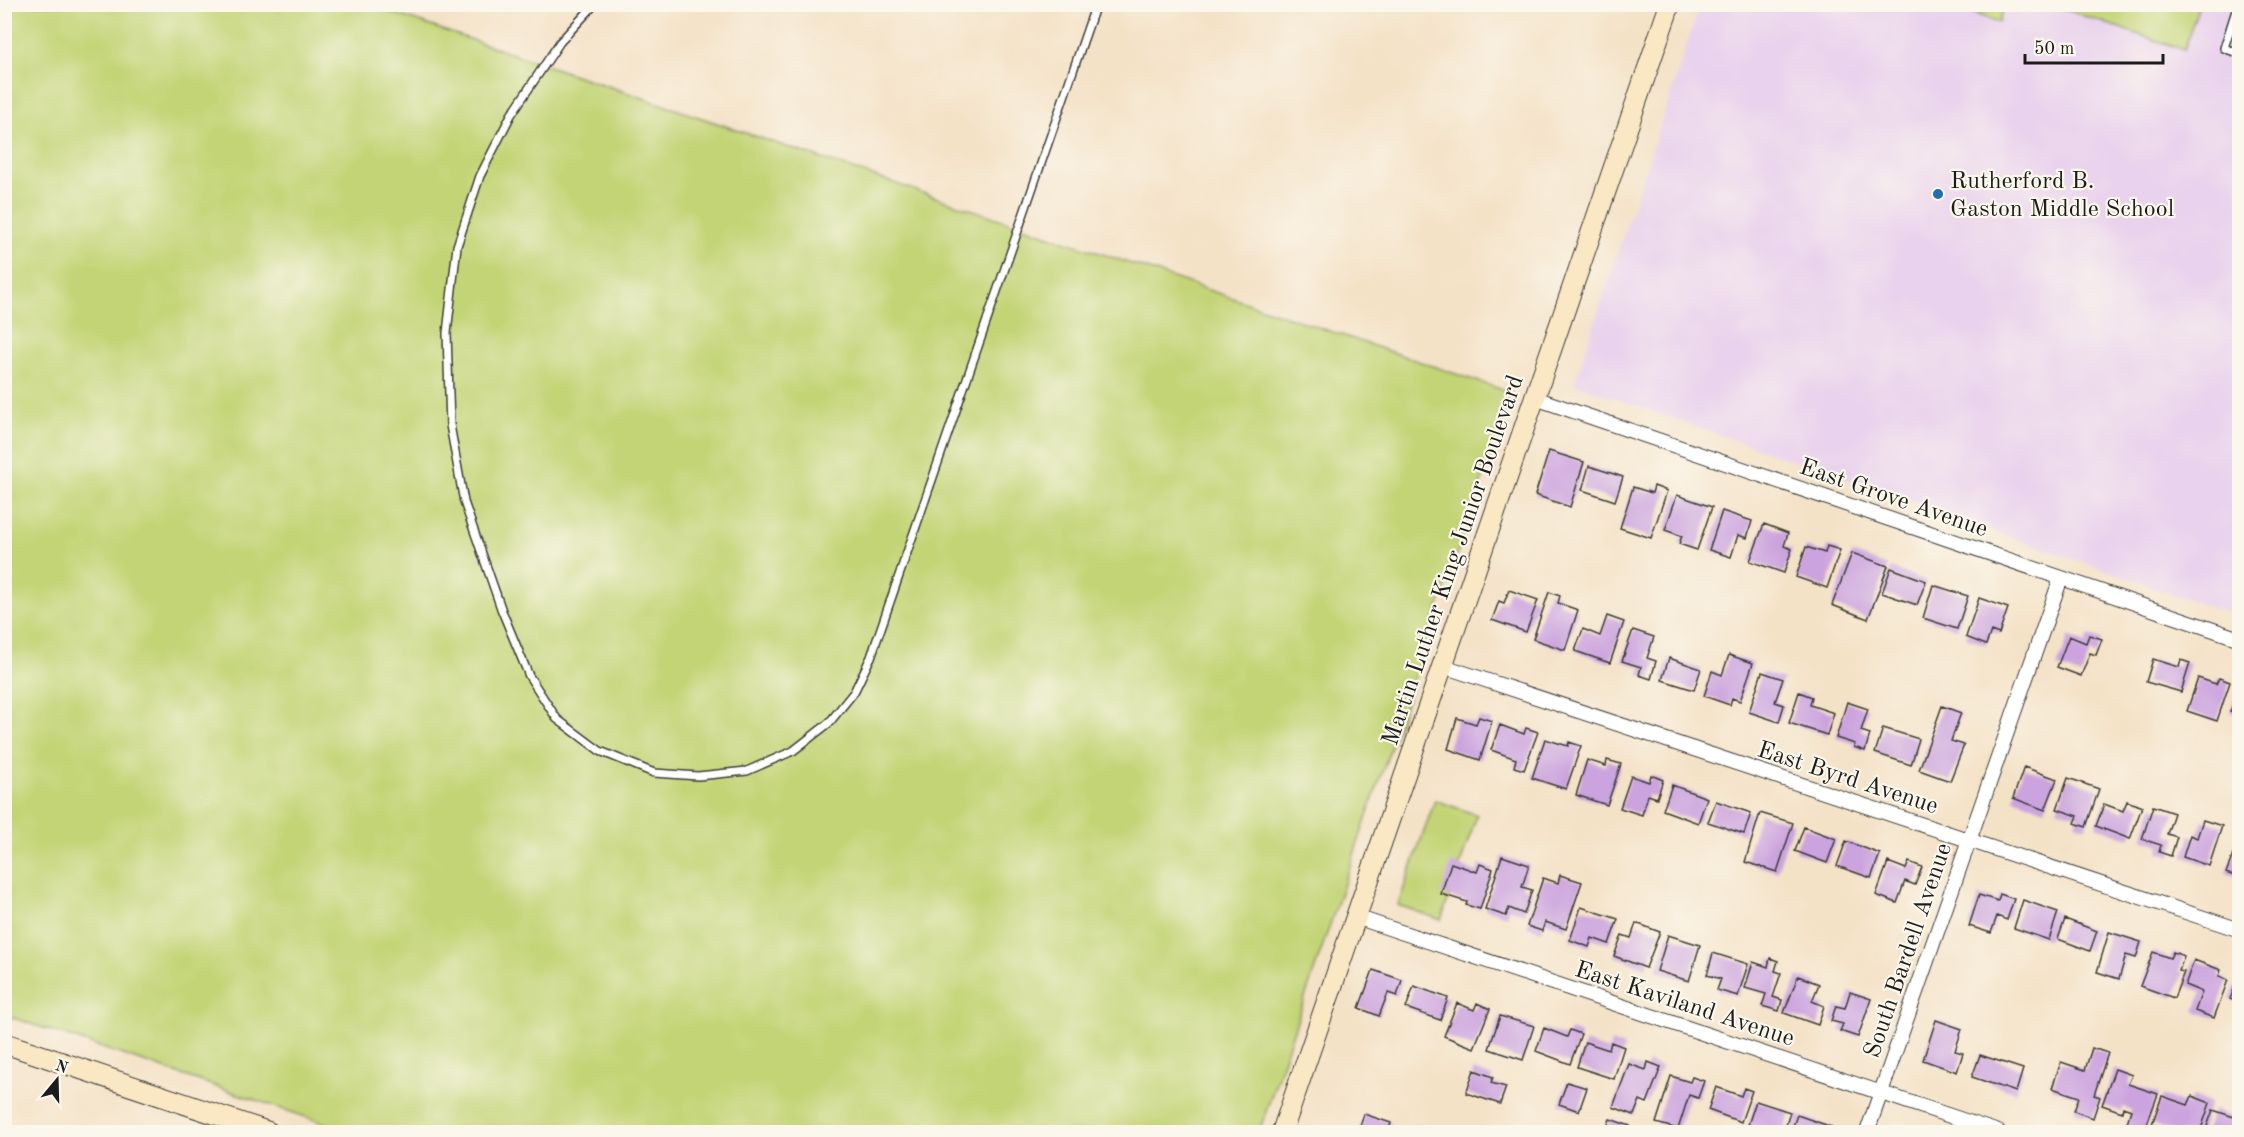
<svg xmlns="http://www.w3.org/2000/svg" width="2244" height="1137" font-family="'Old Standard TT',serif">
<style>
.built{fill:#e9d2ed}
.green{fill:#c3d476;stroke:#707849;stroke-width:1.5}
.building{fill:#cba3de}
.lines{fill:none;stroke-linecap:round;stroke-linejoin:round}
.lane-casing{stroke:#3c3a36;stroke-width:10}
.street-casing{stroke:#3c3a36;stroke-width:16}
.secondary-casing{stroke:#3c3a36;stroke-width:22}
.lane{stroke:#fff;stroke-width:7}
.street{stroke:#fff;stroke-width:14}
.secondary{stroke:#fae7c3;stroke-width:20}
.poi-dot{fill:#1f6fb2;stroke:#fbf7ec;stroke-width:2}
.labels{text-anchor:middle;stroke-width:4.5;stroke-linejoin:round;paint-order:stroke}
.poi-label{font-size:24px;fill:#1c1c1c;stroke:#fbf7ec;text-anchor:start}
.street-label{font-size:24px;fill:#1c1c1c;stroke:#fbf7ec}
</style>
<rect width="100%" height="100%" fill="#fbf7ec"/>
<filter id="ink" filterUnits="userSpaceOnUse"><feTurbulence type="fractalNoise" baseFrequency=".0167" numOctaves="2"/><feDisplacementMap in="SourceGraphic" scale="12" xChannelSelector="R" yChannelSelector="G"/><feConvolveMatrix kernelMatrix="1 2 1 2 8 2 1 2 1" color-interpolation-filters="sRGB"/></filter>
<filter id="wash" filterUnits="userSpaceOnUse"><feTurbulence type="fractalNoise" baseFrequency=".008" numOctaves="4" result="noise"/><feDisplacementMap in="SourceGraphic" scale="24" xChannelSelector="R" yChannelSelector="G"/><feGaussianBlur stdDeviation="1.35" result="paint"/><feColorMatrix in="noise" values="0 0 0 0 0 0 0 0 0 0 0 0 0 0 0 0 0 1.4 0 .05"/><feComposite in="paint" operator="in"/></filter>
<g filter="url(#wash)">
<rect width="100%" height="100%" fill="#f4e2c7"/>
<path class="built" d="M 1700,5 L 2239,5 L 2239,617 L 1574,384 Z"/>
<path class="green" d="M 5,5 L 369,5 L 1512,393 L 1259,1132 L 350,1132 L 5,1015 Z
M 1948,5 L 2005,5 L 1999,22 Z
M 2052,5 L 2199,5 L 2184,50 Z
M 1435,800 L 1477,815 L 1441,920 L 1398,905 Z"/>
<g id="blocks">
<path class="building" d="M 1549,451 L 1584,462 L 1570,507 L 1535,495 Z
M 1589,466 L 1623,477 L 1615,501 L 1582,490 Z
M 1654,486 L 1667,491 L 1651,538 L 1620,528 L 1633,487 L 1652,493 Z
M 1677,495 L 1712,507 L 1697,550 L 1679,544 L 1682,536 L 1665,530 Z
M 1722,511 L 1752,521 L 1747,538 L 1738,535 L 1731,557 L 1709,550 Z
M 1764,524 L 1788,533 L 1784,546 L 1792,549 L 1784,573 L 1750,561 Z
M 1827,546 L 1840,550 L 1827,588 L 1796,577 L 1806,547 L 1825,553 Z
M 1852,553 L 1888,566 L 1868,619 L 1832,605 Z
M 1891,568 L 1926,581 L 1917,605 L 1882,593 Z
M 1933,585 L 1968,596 L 1957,629 L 1923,618 Z
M 1509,590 L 1538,600 L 1526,632 L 1492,620 L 1499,601 L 1504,603 Z
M 1549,592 L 1560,596 L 1558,603 L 1578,610 L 1565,650 L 1533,639 Z
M 1979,598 L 2008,608 L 1999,634 L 1991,631 L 1986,645 L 1966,637 Z
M 1607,616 L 1624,622 L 1610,663 L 1575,651 L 1583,629 L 1600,636 Z
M 1633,630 L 1654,637 L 1647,658 L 1656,661 L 1651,679 L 1639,675 L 1641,667 L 1622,661 Z
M 2089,635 L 2102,639 L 2096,655 L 2090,653 L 2081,676 L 2057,667 L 2069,636 L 2086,643 Z
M 1729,655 L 1753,663 L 1740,701 L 1732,698 L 1730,705 L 1704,696 L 1712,671 L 1722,675 Z
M 1669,658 L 1701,669 L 1694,690 L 1662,680 Z
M 2153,659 L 2179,667 L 2181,660 L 2190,663 L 2181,692 L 2146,682 Z
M 1762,672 L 1783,679 L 1775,702 L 1784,705 L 1779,722 L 1749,712 Z
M 2198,678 L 2216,684 L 2219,678 L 2230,682 L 2217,721 L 2187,711 Z
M 2239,688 L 2240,688 L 2240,715 L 2230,712 Z
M 1799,692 L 1812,697 L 1810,705 L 1834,713 L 1827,735 L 1789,723 Z
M 1847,702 L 1868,709 L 1861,731 L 1870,734 L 1865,751 L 1854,747 L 1855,744 L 1836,738 Z
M 1942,706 L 1961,713 L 1951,741 L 1964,745 L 1950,781 L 1919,770 Z
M 1479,717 L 1492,721 L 1480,760 L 1448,749 L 1457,718 L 1476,724 Z
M 1500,725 L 1524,734 L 1526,728 L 1538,732 L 1524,770 L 1514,767 L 1516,759 L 1491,750 Z
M 1883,728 L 1919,739 L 1911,765 L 1875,753 Z
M 1545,739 L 1568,746 L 1569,742 L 1581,746 L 1566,789 L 1532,778 Z
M 1587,760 L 1606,766 L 1607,760 L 1621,764 L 1607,805 L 1576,795 Z
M 2024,767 L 2057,779 L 2045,810 L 2013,798 Z
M 1651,775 L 1663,780 L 1657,798 L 1648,795 L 1642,815 L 1620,808 L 1631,776 L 1649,782 Z
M 2068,778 L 2099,789 L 2086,827 L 2075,823 L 2078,816 L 2057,809 Z
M 1672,785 L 1707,798 L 1698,823 L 1663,810 Z
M 1716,801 L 1751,813 L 1744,834 L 1708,822 Z
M 2127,801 L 2142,807 L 2130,839 L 2096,826 L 2104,804 L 2123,811 Z
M 2153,806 L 2174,813 L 2167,834 L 2177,837 L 2171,856 L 2159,852 L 2161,845 L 2142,839 Z
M 1760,813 L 1793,823 L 1777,872 L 1745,862 Z
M 2203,820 L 2222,826 L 2209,866 L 2183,857 L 2190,835 L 2197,838 Z
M 1804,827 L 1836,839 L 1827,863 L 1795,851 Z
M 2239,839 L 2240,839 L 2240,878 L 2226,873 Z
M 1846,841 L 1880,854 L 1871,878 L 1837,866 Z
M 1502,856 L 1529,865 L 1522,887 L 1532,890 L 1524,914 L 1509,908 L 1506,916 L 1485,909 Z
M 1888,862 L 1906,869 L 1909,862 L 1922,867 L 1915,885 L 1905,881 L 1897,903 L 1876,895 Z
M 1451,863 L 1477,872 L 1480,864 L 1493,869 L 1480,909 L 1466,905 L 1467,902 L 1441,894 Z
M 1560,875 L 1582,882 L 1566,929 L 1545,922 L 1542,931 L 1527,926 L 1543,878 L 1558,883 Z
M 2000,894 L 2014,899 L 2007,920 L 1997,916 L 1991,933 L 1969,926 L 1979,895 L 1998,901 Z
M 2023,900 L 2058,912 L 2049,940 L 2014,928 Z
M 1581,907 L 1618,919 L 1609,944 L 1592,938 L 1589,947 L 1570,940 Z
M 2065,919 L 2097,931 L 2090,951 L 2058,939 Z
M 1636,923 L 1660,932 L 1646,968 L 1614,956 L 1622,935 L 1631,938 Z
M 2109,932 L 2141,942 L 2136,958 L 2126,955 L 2119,979 L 2097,972 Z
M 1668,935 L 1700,945 L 1689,981 L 1657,971 Z
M 2153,952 L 2170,958 L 2173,952 L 2184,956 L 2179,971 L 2184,972 L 2174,998 L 2140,986 Z
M 1713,953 L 1748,964 L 1738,996 L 1717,990 L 1721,979 L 1707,975 Z
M 1770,958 L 1778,961 L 1775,971 L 1781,973 L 1773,997 L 1782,1000 L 1779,1011 L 1762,1006 L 1766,994 L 1745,988 L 1753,962 L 1768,967 Z
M 2194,960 L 2221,970 L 2219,976 L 2228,980 L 2214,1018 L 2195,1011 L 2202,992 L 2185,985 Z
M 1373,970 L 1402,980 L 1397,996 L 1388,993 L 1379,1016 L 1359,1008 Z
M 2240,974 L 2240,1003 L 2230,999 Z
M 1798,976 L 1819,984 L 1812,1001 L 1824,1006 L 1818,1025 L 1784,1013 Z
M 1414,986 L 1448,998 L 1440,1020 L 1406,1008 Z
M 1850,992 L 1871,999 L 1858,1037 L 1840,1031 L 1843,1024 L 1831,1021 L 1836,1006 L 1845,1008 Z
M 1457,1003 L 1474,1010 L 1477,1003 L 1490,1009 L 1474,1048 L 1444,1036 Z
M 1500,1016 L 1534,1026 L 1523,1060 L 1489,1049 Z
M 1936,1020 L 1962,1029 L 1955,1051 L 1963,1053 L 1957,1072 L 1923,1060 Z
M 1544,1028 L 1567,1037 L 1570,1030 L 1581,1034 L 1570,1064 L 1536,1051 Z
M 1585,1042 L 1609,1050 L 1611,1042 L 1624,1047 L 1614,1079 L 1577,1067 Z
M 2092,1048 L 2108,1053 L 2094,1095 L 2100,1097 L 2093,1118 L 2074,1111 L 2079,1097 L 2052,1088 L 2061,1062 L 2085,1070 Z
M 1980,1055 L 2023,1069 L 2016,1092 L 1972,1077 Z
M 1648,1062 L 1661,1067 L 1647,1103 L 1640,1100 L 1634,1115 L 1613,1107 L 1629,1064 L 1646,1070 Z
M 2115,1069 L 2132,1075 L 2128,1084 L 2158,1094 L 2144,1132 L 2133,1132 L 2125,1129 L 2131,1110 L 2123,1107 L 2122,1112 L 2102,1105 Z
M 1474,1070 L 1493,1077 L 1491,1083 L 1506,1087 L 1500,1104 L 1466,1093 Z
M 1671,1076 L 1690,1082 L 1692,1077 L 1704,1081 L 1698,1098 L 1689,1095 L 1678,1129 L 1656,1123 Z
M 1567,1082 L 1587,1088 L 1579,1111 L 1559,1104 Z
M 1716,1087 L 1741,1096 L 1744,1088 L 1752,1091 L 1741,1122 L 1708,1110 Z
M 2162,1096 L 2188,1105 L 2192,1096 L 2210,1103 L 2200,1132 L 2175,1132 L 2152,1124 Z
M 1756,1101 L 1790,1112 L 1784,1132 L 1774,1132 L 1748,1125 Z
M 2213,1110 L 2237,1118 L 2240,1112 L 2240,1132 L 2205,1132 Z
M 1364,1114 L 1391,1123 L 1388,1132 L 1358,1132 Z
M 1797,1115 L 1832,1127 L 1830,1132 L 1791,1132 Z
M 1610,1119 L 1630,1126 L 1627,1132 L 1605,1132 Z"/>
</g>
</g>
<g filter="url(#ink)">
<use href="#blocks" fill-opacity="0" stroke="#3c3a36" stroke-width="1.5"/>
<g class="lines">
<g class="lane-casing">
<path id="lane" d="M 595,4 L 560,42 L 511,115 L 480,176 L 457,246 L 447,333 L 450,425 L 464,502 L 502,611 L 529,676 L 557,719 L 600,751 L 654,773 L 698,776 L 747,771 L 793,751 L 829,723 L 854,692 L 871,657 L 1096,4
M 2238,4 L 2224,48 L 2240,54"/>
</g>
<g class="street-casing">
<path id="street" d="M 1535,398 L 2240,639
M 1443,666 L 2240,930
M 1356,917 L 1998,1132
M 1867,1132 L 2061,578"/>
</g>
<g class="secondary-casing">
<path id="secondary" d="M 4,1043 L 268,1132
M 1282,1132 L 1670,4"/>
</g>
<use href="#lane" class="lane"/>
<use href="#street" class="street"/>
<use href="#secondary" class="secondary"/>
</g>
</g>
<circle class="poi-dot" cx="1938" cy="194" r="6"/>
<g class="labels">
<g class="poi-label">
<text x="1950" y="188">Rutherford B.<tspan x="1950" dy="28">Gaston Middle School</tspan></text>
</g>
<g class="street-label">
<text transform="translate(1894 497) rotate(19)" y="8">East Grove Avenue</text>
<text transform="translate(1452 560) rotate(-71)" y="8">Martin Luther King Junior Boulevard</text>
<text transform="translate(1848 777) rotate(18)" y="8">East Byrd Avenue</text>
<text transform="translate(1907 950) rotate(-71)" y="8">South Bardell Avenue</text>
<text transform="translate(1685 1003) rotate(18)" y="8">East Kaviland Avenue</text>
</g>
</g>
<rect width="2244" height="1137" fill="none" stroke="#fbf7ec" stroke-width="24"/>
<g transform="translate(57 1080) rotate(19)" stroke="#fbf7ec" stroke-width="4.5" paint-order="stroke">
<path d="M0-4.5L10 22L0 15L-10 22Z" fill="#1c1c1c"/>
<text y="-9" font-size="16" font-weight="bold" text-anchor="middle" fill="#1c1c1c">N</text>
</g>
<path d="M2025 54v9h138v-9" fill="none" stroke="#1c1c1c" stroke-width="3"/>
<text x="2034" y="54" font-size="18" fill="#1c1c1c" stroke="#fbf7ec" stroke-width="4.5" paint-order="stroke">50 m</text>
</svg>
